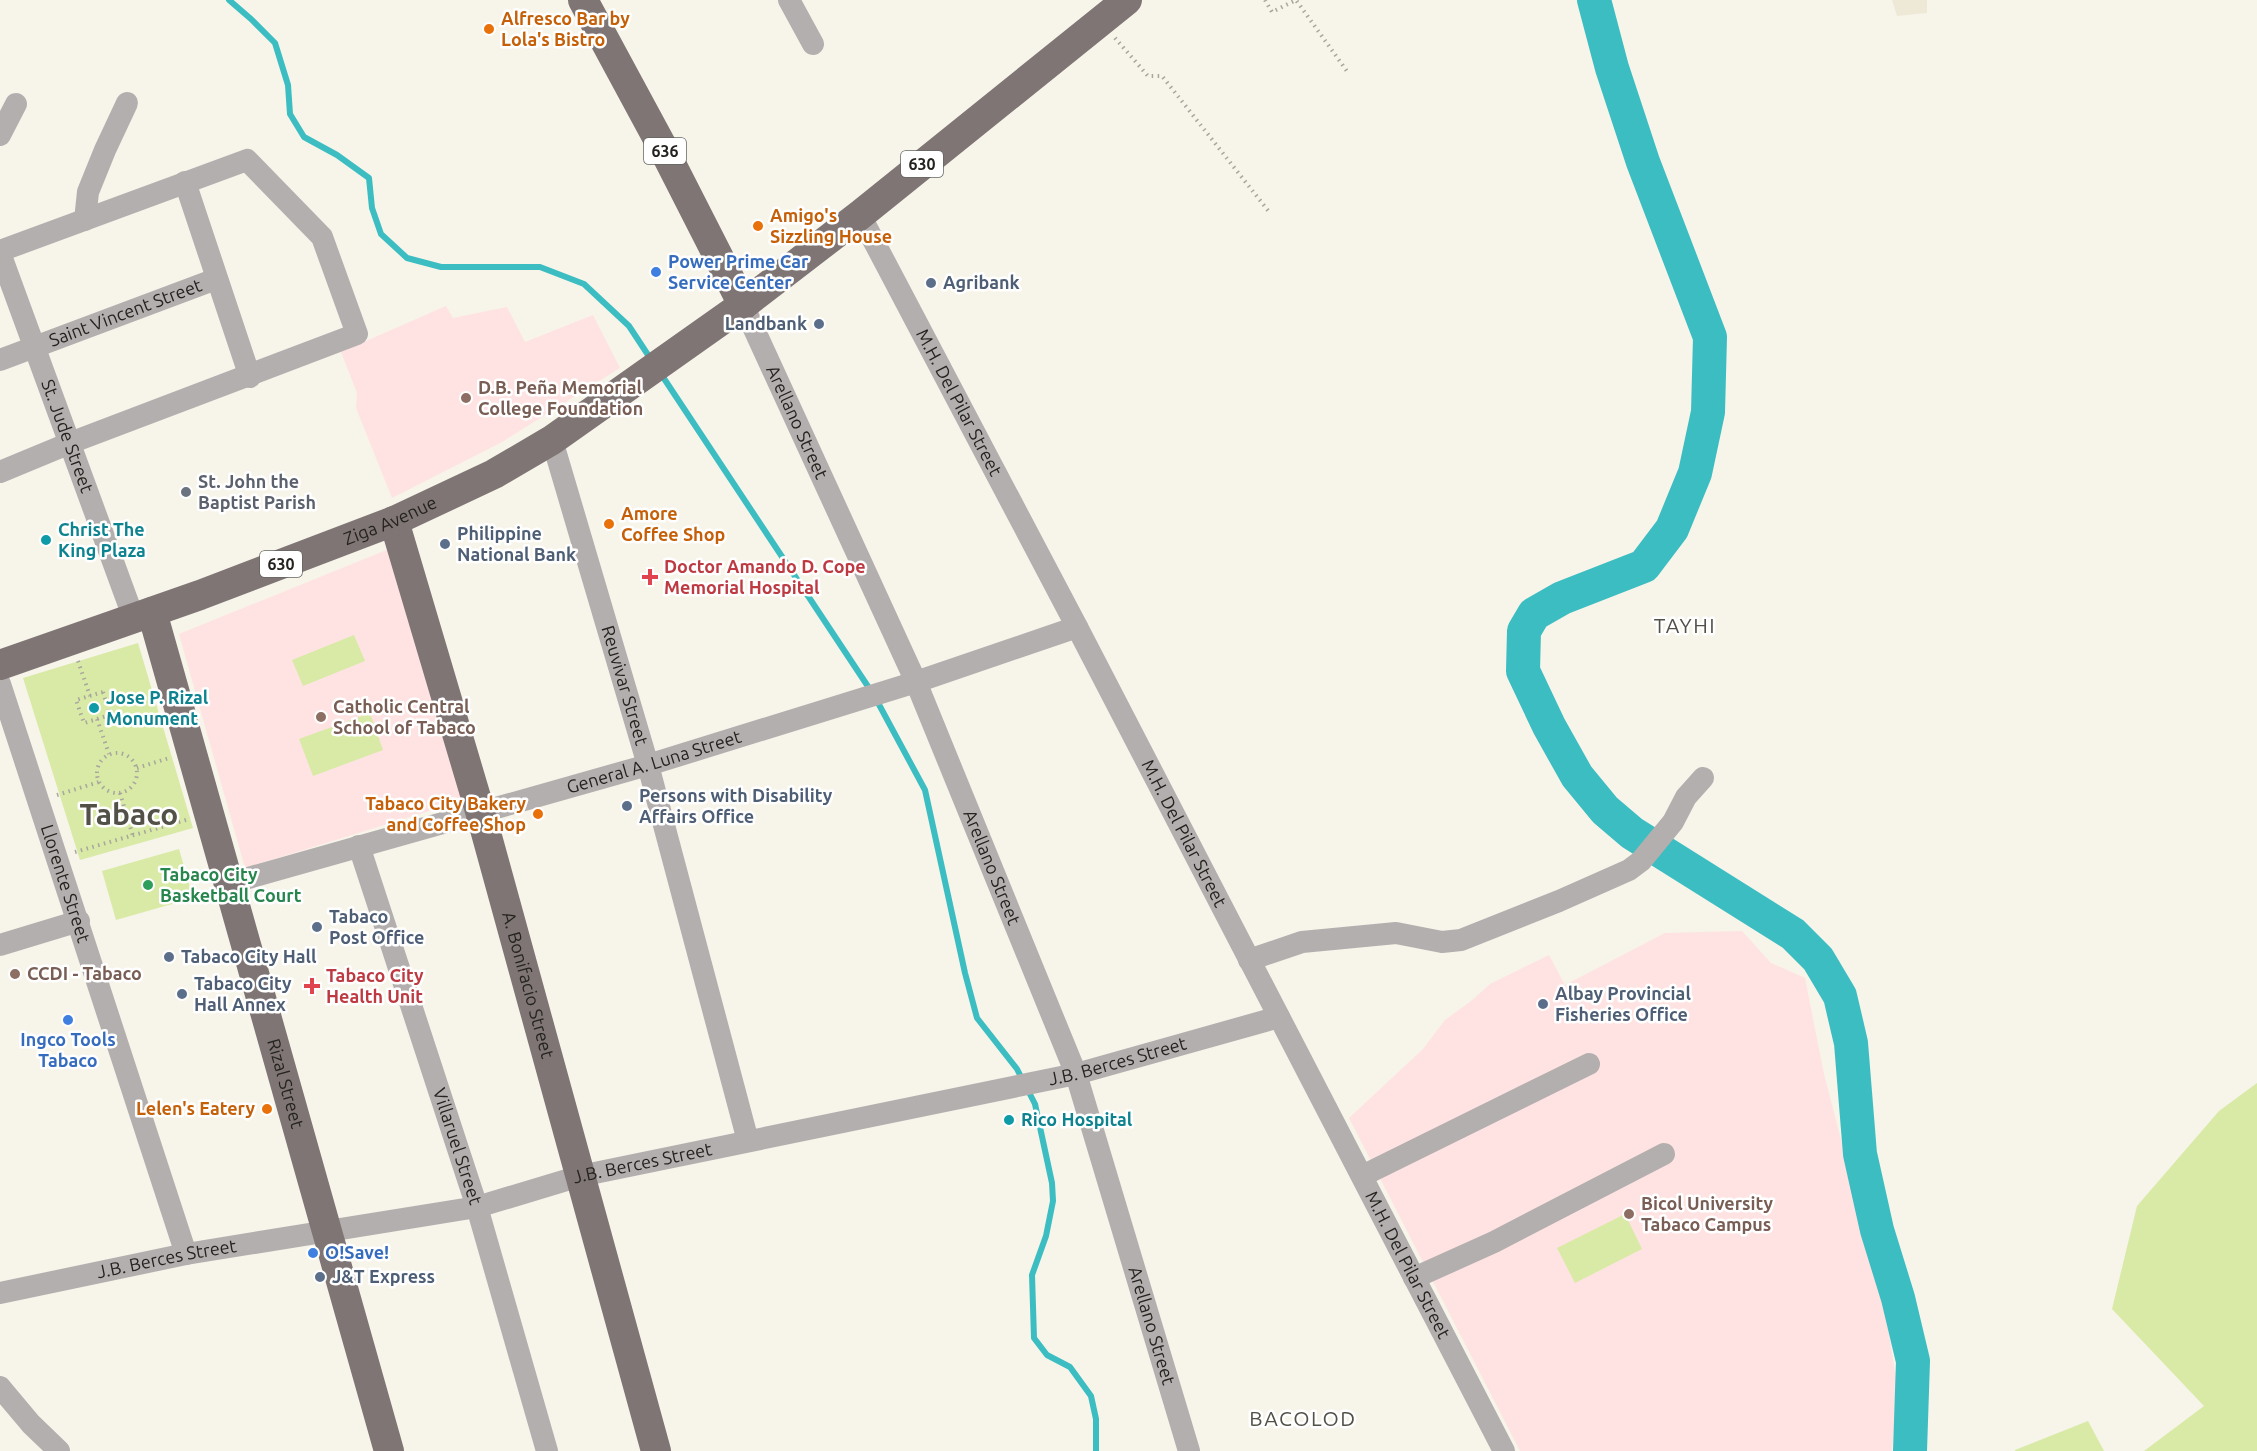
<svg xmlns="http://www.w3.org/2000/svg" width="2257" height="1451" font-family="Ubuntu,sans-serif">
<style>
.built{fill:#eee9d7}
.education{fill:#fee3e2}
.green{fill:#d8eaa5}
.lines{fill:none;stroke-linecap:round;stroke-linejoin:round}
.stream{stroke:#3cbdc2;stroke-width:6}
.river{stroke:#3cbdc2;stroke-width:34}
.path{stroke:#a8a69e;stroke-width:4;stroke-dasharray:1.5 4.5;stroke-linecap:butt}
.minor{stroke:#b4afaf;stroke-width:22}
.major{stroke:#7f7575;stroke-width:30}
.food-dot{fill:#e8710a;stroke:#fff;stroke-width:2}
.shop-dot{fill:#3f7fe0;stroke:#fff;stroke-width:2}
.service-dot{fill:#5c6f8a;stroke:#fff;stroke-width:2}
.education-dot{fill:#8d6e63;stroke:#fff;stroke-width:2}
.worship-dot{fill:#6b7280;stroke:#fff;stroke-width:2}
.culture-dot{fill:#0f9aa8;stroke:#fff;stroke-width:2}
.health-dot{fill:#e0444e;stroke:#fff;stroke-width:2}
.leisure-dot{fill:#2e9e5b;stroke:#fff;stroke-width:2}
.labels{text-anchor:middle;stroke-width:5;stroke-linejoin:round;paint-order:stroke}
.shield{fill:#fff;stroke:#666562;stroke-width:1.5}
.shield-label{font-size:16px;font-weight:bold;fill:#24231f}
.food-label{font-size:18px;font-weight:bold;fill:#c56008;stroke:#fff;text-anchor:start}
.shop-label{font-size:18px;font-weight:bold;fill:#366cbe;stroke:#fff;text-anchor:start}
.service-label{font-size:18px;font-weight:bold;fill:#4e5e75;stroke:#fff;text-anchor:start}
.street-label{font-size:18px;fill:#24231f;stroke:#fff}
.education-label{font-size:18px;font-weight:bold;fill:#785e54;stroke:#fff;text-anchor:start}
.worship-label{font-size:18px;font-weight:bold;fill:#5b616d;stroke:#fff;text-anchor:start}
.culture-label{font-size:18px;font-weight:bold;fill:#0d838f;stroke:#fff;text-anchor:start}
.health-label{font-size:18px;font-weight:bold;fill:#be3a42;stroke:#fff;text-anchor:start}
.leisure-label{font-size:18px;font-weight:bold;fill:#27864d;stroke:#fff;text-anchor:start}
.quarter-label{font-size:21px;letter-spacing:1.5px;fill:#525047;stroke:#fff}
.town-label{font-size:30px;font-weight:bold;fill:#525047;stroke:#fff}
</style>
<rect width="100%" height="100%" fill="#f7f4ea"/>
<path class="built" d="M 1892,0 L 1927,0 L 1927,13 L 1897,16 Z"/>
<path class="education" d="M 446,306 L 453,318 L 507,307 L 525,342 L 593,315 L 620,368 L 502,442 L 392,498 L 356,408 L 357,393 L 341,352 Z
M 389,549 L 465,800 L 245,868 L 179,634 Z
M 1742,931 L 1771,963 L 1805,978 L 1824,1074 L 1885,1310 L 1898,1390 L 1892,1451 L 1520,1451 L 1349,1118 L 1423,1049 L 1445,1020 L 1471,1001 L 1490,984 L 1549,955 L 1565,985 L 1665,933 Z"/>
<path class="green" d="M 354,635 L 365,661 L 303,686 L 292,660 Z
M 138,643 L 193,828 L 80,860 L 23,678 Z
M 370,713 L 383,750 L 313,776 L 299,739 Z
M 179,849 L 193,898 L 116,920 L 102,871 Z
M 2257,1083 L 2257,1451 L 2144,1451 L 2204,1406 L 2112,1309 L 2137,1206 L 2219,1111 Z
M 1625,1214 L 1642,1249 L 1575,1283 L 1557,1248 Z
M 2088,1421 L 2104,1451 L 2015,1451 L 2015,1450 Z"/>
<g class="lines">
<path class="stream" d="M 229,0 L 251,19 L 275,43 L 288,85 L 290,114 L 304,137 L 337,155 L 369,178 L 372,208 L 381,234 L 407,258 L 441,267 L 540,267 L 584,284 L 629,326 L 652,361
M 661,374 L 871,691
M 876,699 L 925,790 L 965,973 L 977,1018 L 1017,1069 L 1035,1104 L 1052,1183 L 1053,1201 L 1046,1236 L 1032,1275 L 1034,1338 L 1047,1355 L 1070,1367 L 1091,1396 L 1096,1419 L 1096,1451"/>
<path class="river" d="M 1594,0 L 1612,68 L 1643,162 L 1710,337 L 1708,412 L 1695,473 L 1672,529 L 1644,566 L 1562,598 L 1534,614 L 1524,631 L 1523,671 L 1549,726 L 1577,776 L 1605,810 L 1632,833 L 1793,934 L 1818,959 L 1840,996 L 1851,1043 L 1860,1154 L 1877,1230 L 1898,1298 L 1913,1361 L 1910,1451"/>
<path class="path" d="M 1265,0 L 1272,12 L 1296,0 L 1349,74
M 1115,38 L 1148,76 L 1162,76 L 1270,213
M 78,661 L 90,696
M 103,692 L 110,715 L 84,723 L 76,700 Z
M 97,719 L 109,754
M97 773a20 20 0 1 1 40 0a20 20 0 1 1-40 0Z
M 137,768 L 169,758
M 120,793 L 133,836
M 57,795 L 99,782
M 75,852 L 186,820"/>
<g class="minor">
<path d="M 789,0 L 813,44"/>
<path d="M 0,135 L 16,104"/>
<path d="M 185,182 L 250,377"/>
<path id="s1" d="M 860,215 L 1077,627 L 1504,1451"/>
<path d="M 85,220 L 88,192 L 105,150 L 127,103"/>
<path d="M 0,251 L 247,160 L 322,237 L 357,334 L 70,443 L 0,472"/>
<path id="s2" d="M 0,253 L 134,619"/>
<path id="s3" d="M 743,305 L 916,682 L 1076,1074 L 1189,1451"/>
<path id="s4" d="M 0,360 L 216,279"/>
<path id="s5" d="M 552,440 L 648,765 L 748,1141"/>
<path id="s6" d="M 0,684 L 186,1254"/>
<path id="s7" d="M 359,846 L 477,1207 L 547,1451"/>
<path id="s8" d="M 227,884 L 648,765 L 916,682 L 1077,627"/>
<path d="M 0,945 L 79,921"/>
<path d="M 1249,960 L 1302,942 L 1396,933 L 1442,942 L 1461,940 L 1559,901 L 1629,870 L 1641,861 L 1673,822 L 1686,797 L 1703,778"/>
<path d="M 1362,1176 L 1589,1064"/>
<path d="M 1414,1278 L 1494,1242 L 1664,1154"/>
<path id="s9" d="M 0,1293 L 186,1254 L 477,1207 L 580,1176 L 1076,1074 L 1279,1017"/>
<path d="M 0,1387 L 31,1424 L 59,1451"/>
</g>
<g class="major">
<path d="M 583,0 L 664,150 L 743,305"/>
<path id="s10" d="M 394,521 L 480,811 L 656,1451"/>
<path id="s11" d="M 152,612 L 389,1451"/>
<path id="s12" d="M 0,665 L 200,595 L 394,521 L 494,474 L 552,440 L 743,305 L 860,215 L 1127,0"/>
</g>
</g>
<g class="food-dot">
<circle cx="489" cy="29" r="6"/>
<circle cx="758" cy="226" r="6"/>
<circle cx="609" cy="524" r="6"/>
<circle cx="538" cy="814" r="6"/>
<circle cx="267" cy="1109" r="6"/>
</g>
<g class="shop-dot">
<circle cx="656" cy="272" r="6"/>
<circle cx="68" cy="1020" r="6"/>
<circle cx="313" cy="1253" r="6"/>
</g>
<g class="service-dot">
<circle cx="931" cy="283" r="6"/>
<circle cx="819" cy="324" r="6"/>
<circle cx="445" cy="544" r="6"/>
<circle cx="627" cy="806" r="6"/>
<circle cx="317" cy="927" r="6"/>
<circle cx="169" cy="957" r="6"/>
<circle cx="182" cy="994" r="6"/>
<circle cx="1543" cy="1004" r="6"/>
<circle cx="320" cy="1277" r="6"/>
</g>
<g class="education-dot">
<circle cx="466" cy="398" r="6"/>
<circle cx="321" cy="717" r="6"/>
<circle cx="15" cy="974" r="6"/>
<circle cx="1629" cy="1214" r="6"/>
</g>
<circle class="worship-dot" cx="186" cy="492" r="6"/>
<g class="culture-dot">
<circle cx="46" cy="540" r="6"/>
<circle cx="94" cy="708" r="6"/>
<circle cx="1009" cy="1120" r="6"/>
</g>
<g class="health-dot">
<path d="M647 568h6v6h6v6h-6v6h-6v-6h-6v-6h6z"/>
<path d="M309 977h6v6h6v6h-6v6h-6v-6h-6v-6h6z"/>
</g>
<circle class="leisure-dot" cx="148" cy="885" r="6"/>
<g class="labels">
<g class="shield">
<rect x="644" y="138" width="42" height="26" rx="4.5"/>
<rect x="901" y="151" width="42" height="26" rx="4.5"/>
<rect x="260" y="551" width="42" height="26" rx="4.5"/>
</g>
<g class="shield-label">
<text x="665" y="157">636</text>
<text x="922" y="170">630</text>
<text x="281" y="570">630</text>
</g>
<g class="food-label">
<text x="501" y="25">Alfresco Bar by<tspan x="501" dy="21">Lola's Bistro</tspan></text>
<text x="770" y="222">Amigo's<tspan x="770" dy="21">Sizzling House</tspan></text>
<text x="621" y="520">Amore<tspan x="621" dy="21">Coffee Shop</tspan></text>
<text x="526" y="810" text-anchor="end">Tabaco City Bakery<tspan x="526" dy="21">and Coffee Shop</tspan></text>
<text x="255" y="1115" text-anchor="end">Lelen's Eatery</text>
</g>
<g class="shop-label">
<text x="668" y="268">Power Prime Car<tspan x="668" dy="21">Service Center</tspan></text>
<text x="68" y="1046" text-anchor="middle">Ingco Tools<tspan x="68" dy="21">Tabaco</tspan></text>
<text x="325" y="1259">O!Save!</text>
</g>
<g class="service-label">
<text x="943" y="289">Agribank</text>
<text x="807" y="330" text-anchor="end">Landbank</text>
<text x="457" y="540">Philippine<tspan x="457" dy="21">National Bank</tspan></text>
<text x="639" y="802">Persons with Disability<tspan x="639" dy="21">Affairs Office</tspan></text>
<text x="329" y="923">Tabaco<tspan x="329" dy="21">Post Office</tspan></text>
<text x="181" y="963">Tabaco City Hall</text>
<text x="194" y="990">Tabaco City<tspan x="194" dy="21">Hall Annex</tspan></text>
<text x="1555" y="1000">Albay Provincial<tspan x="1555" dy="21">Fisheries Office</tspan></text>
<text x="332" y="1283">J&amp;T Express</text>
</g>
<g class="street-label">
<text dy="6" stroke="none"><textPath href="#s4" startOffset="134">Saint Vincent Street</textPath></text>
<text dy="6" stroke="none"><textPath href="#s1" startOffset="212">M.H. Del Pilar Street</textPath></text>
<text dy="6" stroke="none"><textPath href="#s3" startOffset="129">Arellano Street</textPath></text>
<text dy="6" stroke="none"><textPath href="#s2" startOffset="195">St. Jude Street</textPath></text>
<text dy="6" stroke="none"><textPath href="#s12" startOffset="416">Ziga Avenue</textPath></text>
<text dy="6" stroke="none"><textPath href="#s5" startOffset="256">Reuvivar Street</textPath></text>
<text dy="6" stroke="none"><textPath href="#s8" startOffset="444">General A. Luna Street</textPath></text>
<text dy="6" stroke="none"><textPath href="#s1" startOffset="698">M.H. Del Pilar Street</textPath></text>
<text dy="6" stroke="none"><textPath href="#s3" startOffset="615">Arellano Street</textPath></text>
<text dy="6" stroke="none"><textPath href="#s6" startOffset="210">Llorente Street</textPath></text>
<text dy="6" stroke="none"><textPath href="#s10" startOffset="483">A. Bonifacio Street</textPath></text>
<text dy="6" stroke="none"><textPath href="#s9" startOffset="1142">J.B. Berces Street</textPath></text>
<text dy="6" stroke="none"><textPath href="#s11" startOffset="490">Rizal Street</textPath></text>
<text dy="6" stroke="none"><textPath href="#s7" startOffset="316">Villaruel Street</textPath></text>
<text dy="6" stroke="none"><textPath href="#s9" startOffset="656">J.B. Berces Street</textPath></text>
<text dy="6" stroke="none"><textPath href="#s9" startOffset="170">J.B. Berces Street</textPath></text>
<text dy="6" stroke="none"><textPath href="#s1" startOffset="1184">M.H. Del Pilar Street</textPath></text>
<text dy="6" stroke="none"><textPath href="#s3" startOffset="1101">Arellano Street</textPath></text>
</g>
<g class="education-label">
<text x="478" y="394">D.B. Peña Memorial<tspan x="478" dy="21">College Foundation</tspan></text>
<text x="333" y="713">Catholic Central<tspan x="333" dy="21">School of Tabaco</tspan></text>
<text x="27" y="980">CCDI - Tabaco</text>
<text x="1641" y="1210">Bicol University<tspan x="1641" dy="21">Tabaco Campus</tspan></text>
</g>
<g class="worship-label">
<text x="198" y="488">St. John the<tspan x="198" dy="21">Baptist Parish</tspan></text>
</g>
<g class="culture-label">
<text x="58" y="536">Christ The<tspan x="58" dy="21">King Plaza</tspan></text>
<text x="106" y="704">Jose P. Rizal<tspan x="106" dy="21">Monument</tspan></text>
<text x="1021" y="1126">Rico Hospital</text>
</g>
<g class="health-label">
<text x="664" y="573">Doctor Amando D. Cope<tspan x="664" dy="21">Memorial Hospital</tspan></text>
<text x="326" y="982">Tabaco City<tspan x="326" dy="21">Health Unit</tspan></text>
</g>
<g class="leisure-label">
<text x="160" y="881">Tabaco City<tspan x="160" dy="21">Basketball Court</tspan></text>
</g>
<g class="quarter-label">
<text x="1685" y="633">TAYHI</text>
<text x="1303" y="1426">BACOLOD</text>
</g>
<g class="town-label">
<text x="129" y="825">Tabaco</text>
</g>
</g>
</svg>
